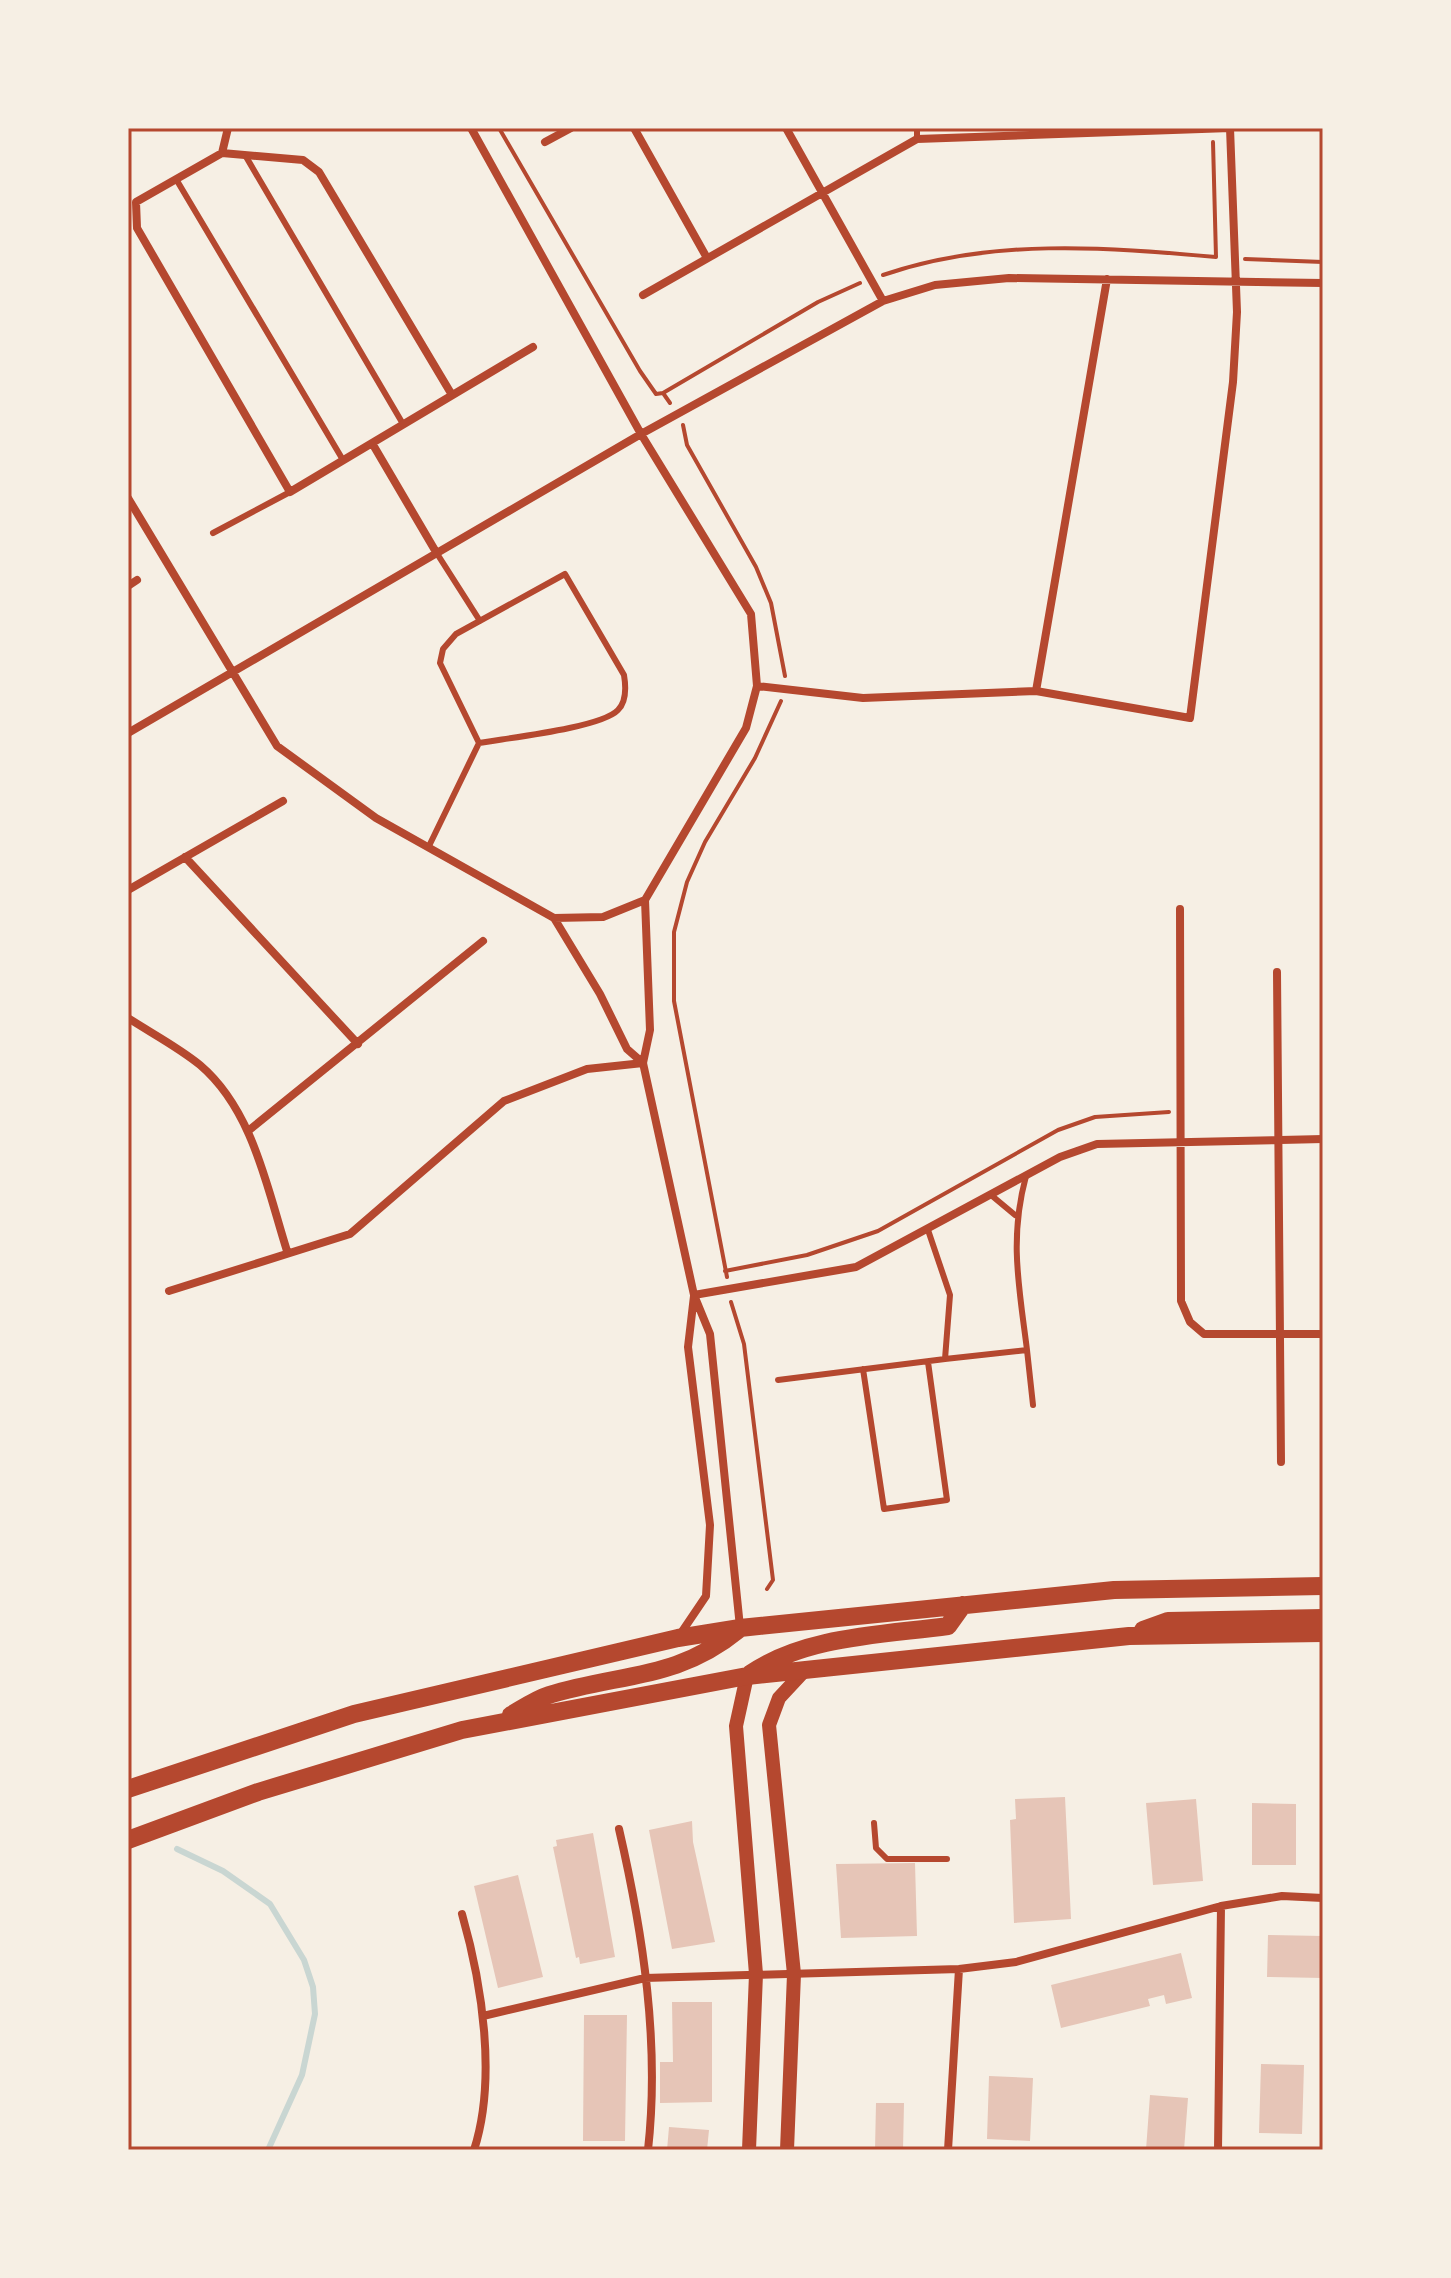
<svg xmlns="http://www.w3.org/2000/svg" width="1451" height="2278" font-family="Overpass,sans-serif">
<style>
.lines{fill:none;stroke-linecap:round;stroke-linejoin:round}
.stream{stroke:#c9d6d2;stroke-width:6}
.building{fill:#e6c5b7}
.path{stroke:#b5482f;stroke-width:4}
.service{stroke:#b5482f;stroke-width:6}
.minor{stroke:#b5482f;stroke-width:8}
.tertiary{stroke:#b5482f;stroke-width:14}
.trunk{stroke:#b5482f;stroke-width:18}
.neatline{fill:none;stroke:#b5482f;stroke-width:3}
</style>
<rect width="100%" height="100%" fill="#f6efe4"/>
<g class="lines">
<path class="stream" d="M 177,1849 L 223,1871 L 270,1904 L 304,1960 L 313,1987 L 315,2014 L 302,2075 L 268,2150"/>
</g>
<path class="building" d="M 1065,1797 L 1071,1919 L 1014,1923 L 1010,1820 L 1016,1819 L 1015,1799 Z
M 1196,1799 L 1203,1881 L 1153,1885 L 1146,1803 Z
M 1252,1803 L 1296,1804 L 1296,1865 L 1252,1865 Z
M 692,1821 L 693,1842 L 715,1942 L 672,1949 L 649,1830 Z
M 593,1833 L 615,1957 L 580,1964 L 579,1957 L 576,1958 L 553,1847 L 557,1846 L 556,1840 Z
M 915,1863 L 917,1936 L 841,1938 L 836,1864 Z
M 518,1875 L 543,1977 L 498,1988 L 474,1886 Z
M 1268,1935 L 1323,1936 L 1323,1978 L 1267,1977 Z
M 1181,1953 L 1192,1998 L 1166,2004 L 1164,1995 L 1148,1999 L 1150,2006 L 1061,2028 L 1051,1985 Z
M 672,2002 L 712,2002 L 712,2102 L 660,2103 L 660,2062 L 673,2062 Z
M 584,2015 L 627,2015 L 625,2141 L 583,2141 Z
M 1261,2064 L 1304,2065 L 1302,2134 L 1259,2133 Z
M 989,2076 L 1033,2078 L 1030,2141 L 987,2139 Z
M 1150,2095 L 1188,2098 L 1184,2150 L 1146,2150 Z
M 876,2103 L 904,2103 L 903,2150 L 875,2150 Z
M 669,2127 L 709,2130 L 707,2150 L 667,2150 Z"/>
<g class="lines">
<path class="path" d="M 499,128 L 640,371 L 656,394 L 663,393 L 670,403
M 1245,259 L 1323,262
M 883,275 C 990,238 1106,247 1216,257 L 1213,142
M 663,393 L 818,302 L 860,283
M 683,425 L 687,445 L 756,567 L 771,603 L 785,676
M 725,1271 L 807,1255 L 878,1231 L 1058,1130 L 1095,1117 L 1169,1112
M 727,1277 L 674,1001 L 674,932 L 687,882 L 705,842 L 755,758 L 781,701
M 731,1302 L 744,1344 L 773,1580 L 767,1589"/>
<path class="service" d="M 917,128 L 917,139
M 245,155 L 403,424
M 176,179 L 343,460
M 213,533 L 290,492
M 436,552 L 480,621
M 429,846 L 479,743 C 507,738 601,728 618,710 C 627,701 626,687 624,675 L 565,574 L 456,634 L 443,649 L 440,663 L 479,743
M 1026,1176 C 1009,1239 1019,1286 1027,1350
M 991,1195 L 1015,1215
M 945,1359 L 1027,1350 L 1033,1405
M 863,1369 L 884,1509 L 947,1500 L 928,1362
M 778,1380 L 945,1359 L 950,1295 L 928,1230
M 874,1823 L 876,1848 L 887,1859 L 947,1859"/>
<path class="minor" d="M 228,128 L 222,153 L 136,202 L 137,228 L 290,492 L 533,347
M 471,128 L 641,434 L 751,614 L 757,686 L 746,728 L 645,900 L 650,1030 L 643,1063 L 694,1295 L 710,1334 L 740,1627
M 634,128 L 707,258
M 786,128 L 883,301
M 545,142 L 571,128
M 222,153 L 303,160 L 319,172 L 452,395
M 643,295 L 917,139 L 1230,128
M 372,443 L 436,552
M 128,498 L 277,746 L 376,818 L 554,918 L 600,994 L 627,1049 L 643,1063
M 128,586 L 137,580
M 757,686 L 863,698 L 1036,691 L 1190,718 L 1233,382 L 1237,312 L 1230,128
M 1036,691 L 1107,279
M 128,733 L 641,434 L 883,301 L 935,285 L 1009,278 L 1323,283
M 185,857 L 358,1044
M 128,890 L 283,801
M 1180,909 L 1181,1301 L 1190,1322 L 1204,1334 L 1323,1334
M 554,918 L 603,917 L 645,900
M 1277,972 L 1281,1462
M 128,1018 C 151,1033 178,1047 200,1065 C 253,1110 267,1188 287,1251
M 248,1131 L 483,941
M 169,1291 L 350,1234 L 504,1101 L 587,1069 L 643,1063
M 694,1295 L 856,1267 L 1060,1157 L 1097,1144 L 1323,1139
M 679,1636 L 706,1596 L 710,1525 L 688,1347 L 694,1296
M 619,1829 C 643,1933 660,2043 648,2150
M 462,1914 C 482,1984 497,2079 474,2150
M 483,2016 L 645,1978 L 959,1969 L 1016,1962 L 1221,1906 L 1282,1896 L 1323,1898
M 948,2150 L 959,1969
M 1218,2150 L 1221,1906"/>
<path class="tertiary" d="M 747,1676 L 736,1726 L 756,1974 L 749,2150
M 787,2150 L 794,1974 L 769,1725 L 779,1698 L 806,1669"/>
<path class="trunk" d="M 1143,1630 L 1168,1621 L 1323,1618
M 750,1674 C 805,1636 882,1635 948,1626 L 963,1605
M 511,1715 C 523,1708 536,1699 549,1695 C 620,1673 677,1680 738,1630
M 128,1789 L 354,1714 L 678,1638 L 740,1628 L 1114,1590 L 1323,1586
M 128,1840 L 258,1792 L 462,1730 L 747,1676 L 1129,1636 L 1323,1633"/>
</g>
<rect width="1451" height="2278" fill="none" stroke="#f6efe4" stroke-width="260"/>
<rect x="130" y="130" width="1191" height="2018" class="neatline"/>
</svg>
